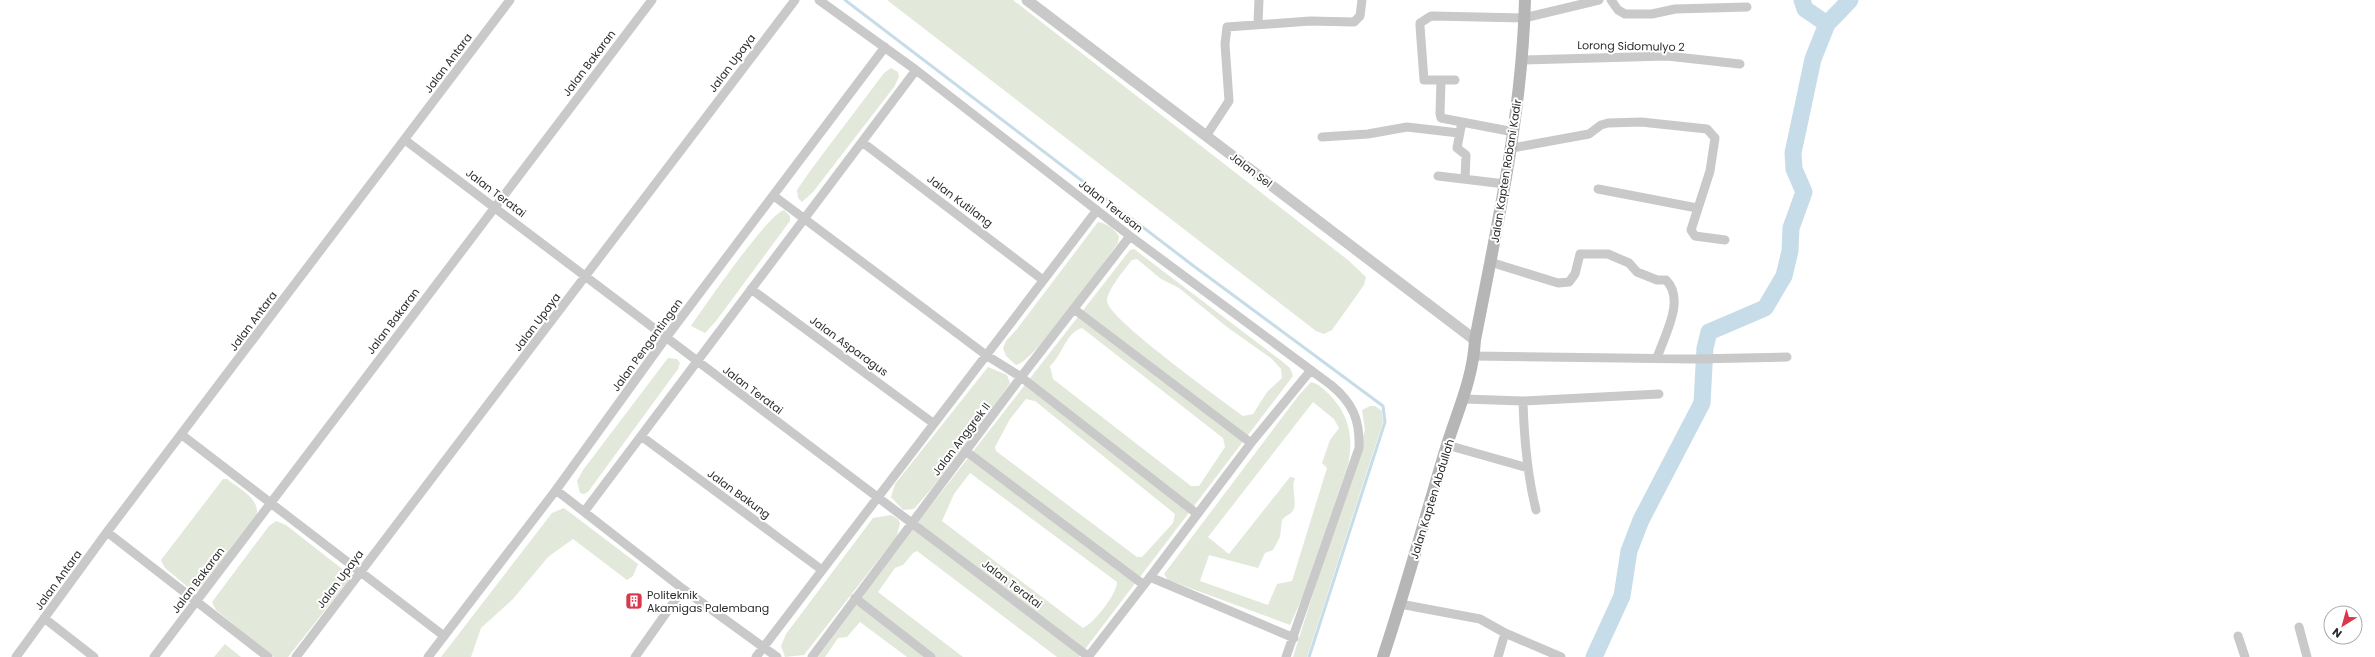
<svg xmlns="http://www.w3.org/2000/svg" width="2375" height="657" font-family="Poppins,sans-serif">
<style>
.green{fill:#e2e9da;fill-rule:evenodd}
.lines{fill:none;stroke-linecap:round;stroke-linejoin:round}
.stream{stroke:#c6dce8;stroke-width:3}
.river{stroke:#c6dce8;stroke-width:17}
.minor{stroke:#c9c9c9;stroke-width:9}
.tertiary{stroke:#c9c9c9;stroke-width:11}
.secondary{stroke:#b6b6b6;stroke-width:12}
.labels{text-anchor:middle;stroke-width:4;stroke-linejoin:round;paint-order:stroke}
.street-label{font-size:11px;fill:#2c2c2c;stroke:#fff}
.poi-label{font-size:11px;fill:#2c2c2c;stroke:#fff;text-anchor:start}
</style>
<rect width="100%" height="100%" fill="#fff"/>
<path class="green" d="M 887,0 L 1013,0 L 1348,260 L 1366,277 L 1364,285 L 1332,330 L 1324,334 L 1316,331 Z
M 891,68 L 898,72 L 899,77 L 894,87 L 813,192 L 802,202 L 798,198 L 797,190 L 810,171 L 884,73 Z
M 784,210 L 790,216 L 790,221 L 716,321 L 705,333 L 691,326 C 704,307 768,214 784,210 Z
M 1098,222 C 1108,224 1113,228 1119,236 L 1118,243 C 1102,264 1035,362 1016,365 L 1006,356 L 1003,348 L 1006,341 L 1017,329 Z
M 1134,249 L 1283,362 L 1290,368 L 1293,376 L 1079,657 L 1057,657 L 917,551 L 913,553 L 903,565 L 895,568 L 878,592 L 963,657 L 907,657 L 860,622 L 847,637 L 838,638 L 825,657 L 818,657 L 908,535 L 1130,250 ZM 1137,259 L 1161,279 L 1179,288 L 1227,327 L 1272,359 L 1281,369 L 1282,378 L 1267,392 L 1253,414 L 1243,416 C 1223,401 1107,318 1107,301 C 1107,290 1125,269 1132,260 ZM 1082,328 L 1223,438 L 1225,447 L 1199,486 L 1191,486 L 1053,379 L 1050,366 C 1062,356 1066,332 1082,328 ZM 1026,399 L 1035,401 L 1175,514 L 1173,523 L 1142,557 L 1137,557 L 996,451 L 995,447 L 1010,419 ZM 970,473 L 1117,582 C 1117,594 1094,623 1083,628 L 942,521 L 954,494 Z
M 668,358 L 677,359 L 680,363 L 678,369 L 588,492 L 584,494 L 580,493 L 577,481 L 583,470 Z
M 988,367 L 1007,375 L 1010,383 L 987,416 L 932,488 L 914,509 L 903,510 L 891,497 L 895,484 Z
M 1311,382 C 1319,384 1323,389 1329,394 C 1349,414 1354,438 1348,465 L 1302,598 L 1290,625 L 1168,580 L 1164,574 L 1299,395 ZM 1313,402 L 1334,419 L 1339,428 L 1330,440 L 1322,463 L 1327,468 L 1292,581 L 1277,584 L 1268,605 L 1200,581 L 1209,555 L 1258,568 L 1265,553 L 1273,550 L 1280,537 L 1282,520 C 1285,516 1289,515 1292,512 C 1299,503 1290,490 1295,478 L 1290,477 L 1229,554 L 1208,537 Z
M 1370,406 L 1375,406 L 1382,411 L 1383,422 L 1307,657 L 1293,657 L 1365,430 L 1362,410 Z
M 223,479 L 227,479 C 239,489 262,499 256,517 L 202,588 L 195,593 L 165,568 L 161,560 Z
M 564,508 L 638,564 L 633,576 L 627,580 L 573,539 L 548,557 L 513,599 L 481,628 L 471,657 L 441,657 L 552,513 Z
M 891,515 L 898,519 L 900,523 L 897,536 L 804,655 L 785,657 L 781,646 L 786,634 L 873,518 Z
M 276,521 L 286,525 L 346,572 L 348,581 L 288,657 L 274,657 L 216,610 L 212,602 L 269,526 Z
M 225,644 L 241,657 L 214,657 Z"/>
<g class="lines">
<path class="stream" d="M 845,0 L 1195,267 L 1383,406 L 1385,422 L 1309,657"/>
<path class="river" d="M 1802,0 L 1805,9 L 1827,24
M 1594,657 L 1622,596 L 1629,551 L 1641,520 L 1702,403 L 1705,348 L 1709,332 L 1765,308 L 1784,276 L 1790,251 L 1791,228 L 1804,192 L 1794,169 L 1793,153 L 1813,59 L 1827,24 L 1850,0"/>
<path class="minor" d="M 819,0 L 916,70 L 1130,236 L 1331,385 C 1353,403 1360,420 1359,448 L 1286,657
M 1611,0 L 1618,10 L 1625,14 L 1652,14 L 1675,9 L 1747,7
M 1258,23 L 1259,0
M 1522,60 L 1667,56 L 1740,64
M 1441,80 L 1440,114 L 1441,118 L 1514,132
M 1455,80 L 1424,80 L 1420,26 L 1420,23 L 1431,16 L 1524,18 L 1599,0
M 1461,127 L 1457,148 L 1466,155 L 1465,179
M 1206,136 L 1229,101 L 1225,44 L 1227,27 L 1310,21 L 1354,22 L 1360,16 L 1362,0
M 1322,137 L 1368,134 L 1407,127 L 1459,133
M 405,140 L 1089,657
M 862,142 L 1043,280
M 1512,148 L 1589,134 L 1601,125 L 1608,123 L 1641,122 L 1707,129 L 1715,138 L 1710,171 L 1691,230 L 1695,236 L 1725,240
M 1438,176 L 1505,184
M 1598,189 L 1697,208
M 774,196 L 986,355 L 1021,377 L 1196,513
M 1490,262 L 1558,283 L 1569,282 L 1575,274 L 1580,254 L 1608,254 L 1629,263 L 1637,272 L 1657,280 L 1666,280 C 1686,300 1664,336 1657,358
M 751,289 L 933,423
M 1074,309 L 1251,443
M 1474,356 L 1694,359 L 1787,357
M 1464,399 L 1523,401 L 1659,394
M 1523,401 C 1524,437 1527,474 1536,510
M 182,435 L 444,636
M 641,436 L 822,570
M 1447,445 L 1528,468
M 967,452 L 1144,585
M 556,490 L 683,589 L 777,657
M 584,512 L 916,70
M 107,532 L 268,657
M 1150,577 L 1251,443 L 1311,370
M 855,598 L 931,657
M 1400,604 L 1480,619 L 1505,633 L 1561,657
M 44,618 L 94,657
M 2299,627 L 2307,657
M 2238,636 L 2245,657
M 16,657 L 107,532 L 510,0
M 154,657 L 652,0
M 296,657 L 795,0
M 428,657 L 556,490 L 665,339 L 885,47
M 635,657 L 683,589
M 756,657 L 1097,210
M 812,657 L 1021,377 L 1130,236
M 1088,657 L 1150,577 L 1294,638
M 1498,657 L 1505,633"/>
<path class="tertiary" d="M 1027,0 L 1475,340"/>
<path class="secondary" d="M 1383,657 C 1406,588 1425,518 1446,448 C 1457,412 1473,379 1475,340 C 1497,227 1522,115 1525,0"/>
</g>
<defs>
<g id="building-square" transform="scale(0.9)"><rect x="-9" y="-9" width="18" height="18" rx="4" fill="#d9374b" stroke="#fff"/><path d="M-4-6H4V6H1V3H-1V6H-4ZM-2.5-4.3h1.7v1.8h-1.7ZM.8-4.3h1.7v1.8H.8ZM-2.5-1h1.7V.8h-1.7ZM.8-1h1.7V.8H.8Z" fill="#fff"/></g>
</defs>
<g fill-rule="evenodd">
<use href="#building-square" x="634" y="601"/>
</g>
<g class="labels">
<g class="street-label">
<text transform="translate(1631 46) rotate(1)" y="4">Lorong Sidomulyo 2</text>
<text transform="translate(448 63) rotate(-53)" y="4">Jalan Antara</text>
<text transform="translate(589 63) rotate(-53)" y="4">Jalan Bakaran</text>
<text transform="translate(732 63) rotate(-53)" y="4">Jalan Upaya</text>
<text transform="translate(1251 170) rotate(37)" y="4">Jalan Sel</text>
<text transform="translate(1506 171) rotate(-81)" y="4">Jalan Kapten Robani Kadir</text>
<text transform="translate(496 193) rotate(37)" y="4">Jalan Teratai</text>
<text transform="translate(960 201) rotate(37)" y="4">Jalan Kutilang</text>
<text transform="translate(1111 206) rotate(38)" y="4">Jalan Terusan</text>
<text transform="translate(253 321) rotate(-53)" y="4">Jalan Antara</text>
<text transform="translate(393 321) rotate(-53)" y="4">Jalan Bakaran</text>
<text transform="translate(537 322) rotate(-53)" y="4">Jalan Upaya</text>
<text transform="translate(647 345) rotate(-54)" y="4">Jalan Pengantingan</text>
<text transform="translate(849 346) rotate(36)" y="4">Jalan Asparagus</text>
<text transform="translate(753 390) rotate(37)" y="4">Jalan Teratai</text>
<text transform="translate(961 439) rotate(-53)" y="4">Jalan Anggrek II</text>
<text transform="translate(739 494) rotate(36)" y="4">Jalan Bakung</text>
<text transform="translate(1432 499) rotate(-73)" y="4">Jalan Kapten Abdullah</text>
<text transform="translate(340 579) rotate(-53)" y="4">Jalan Upaya</text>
<text transform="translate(58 580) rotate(-54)" y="4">Jalan Antara</text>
<text transform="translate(198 580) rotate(-53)" y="4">Jalan Bakaran</text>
<text transform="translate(1012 584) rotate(37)" y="4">Jalan Teratai</text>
</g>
<g class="poi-label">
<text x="647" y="599">Politeknik<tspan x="647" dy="13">Akamigas Palembang</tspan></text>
</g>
</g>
<g transform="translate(2343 625) rotate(217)"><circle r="19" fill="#ffffff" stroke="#ababab"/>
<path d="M0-3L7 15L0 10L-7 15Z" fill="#d9374b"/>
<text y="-6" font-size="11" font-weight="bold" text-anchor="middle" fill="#2c2c2c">N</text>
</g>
</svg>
